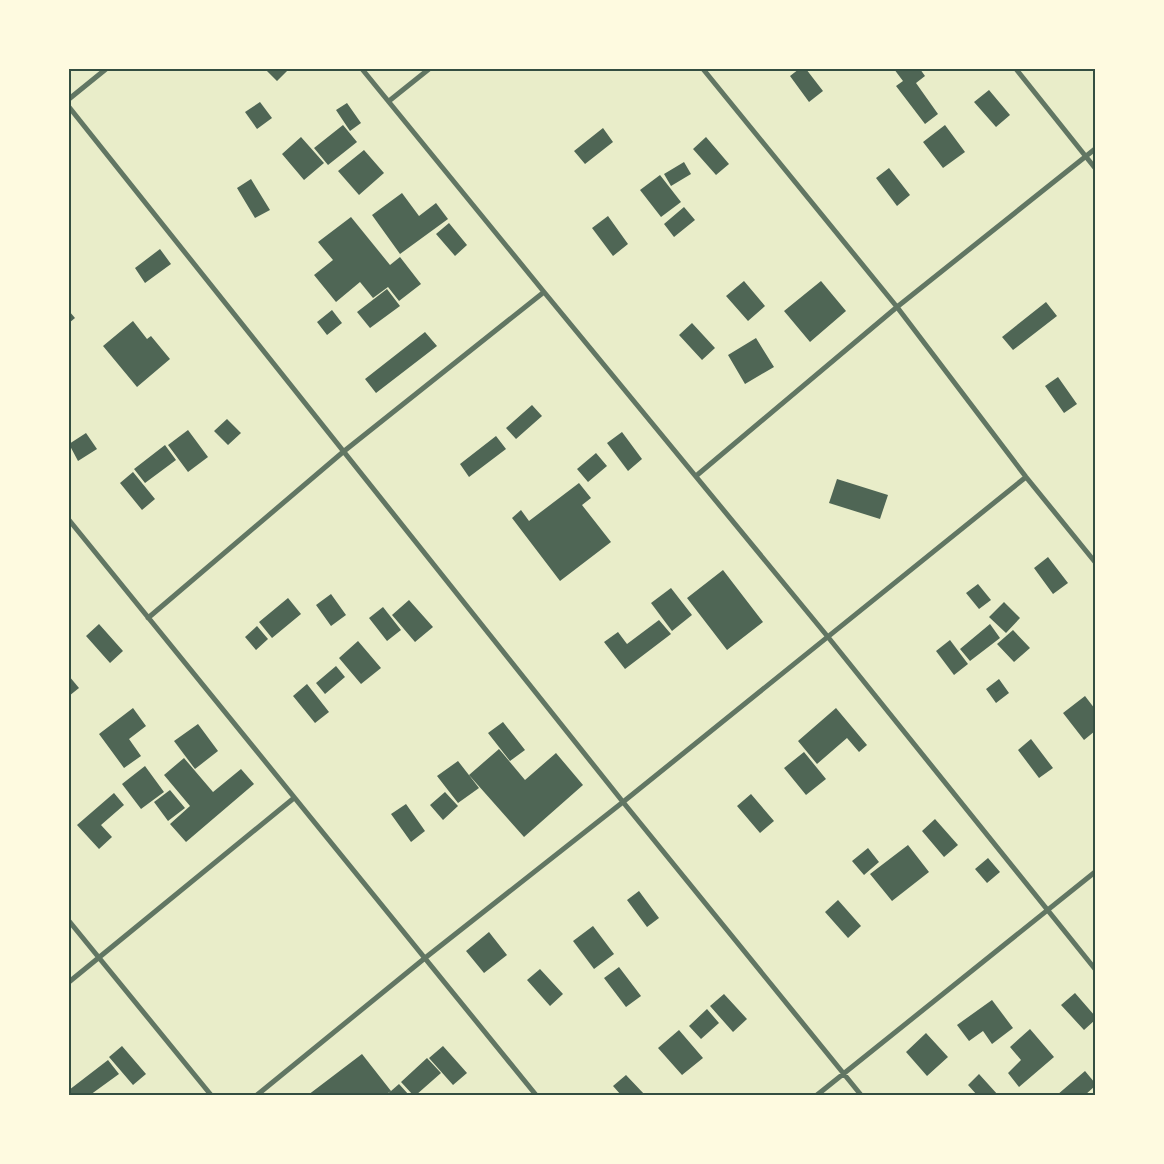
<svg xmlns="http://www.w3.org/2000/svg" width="1164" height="1164" font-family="'Alegreya Sans',sans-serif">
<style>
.building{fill:#4f6655}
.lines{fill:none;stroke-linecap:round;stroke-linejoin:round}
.minor{stroke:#617663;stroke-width:5}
.neatline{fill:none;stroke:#344e41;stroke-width:2}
</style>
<rect width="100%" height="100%" fill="#e9edc9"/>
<path class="building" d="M 265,69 L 289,69 L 277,81 Z
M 799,69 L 806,69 L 823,91 L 809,102 L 790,76 Z
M 894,69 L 920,69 L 925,76 L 916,83 L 938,114 L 925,124 L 896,86 L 903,81 Z
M 989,90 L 1010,115 L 996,127 L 974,102 Z
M 260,102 L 272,118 L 257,129 L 245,112 Z
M 347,103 L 361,123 L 350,131 L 336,110 Z
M 343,125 L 357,142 L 328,165 L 314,148 Z
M 945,125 L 965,152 L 943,168 L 923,142 Z
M 603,128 L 613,142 L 585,164 L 574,151 Z
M 301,137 L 324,163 L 304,180 L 282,154 Z
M 706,137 L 729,164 L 716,175 L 693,149 Z
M 364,150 L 384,173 L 359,195 L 338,171 Z
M 684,162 L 691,174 L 671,186 L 664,174 Z
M 889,168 L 910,195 L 897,206 L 876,178 Z
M 660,175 L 681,202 L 661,217 L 640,190 Z
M 251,179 L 270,210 L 255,218 L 237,188 Z
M 402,193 L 419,216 L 436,203 L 448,219 L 400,254 L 372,215 Z
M 684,207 L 695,220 L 674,237 L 664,224 Z
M 608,216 L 628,244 L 613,256 L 592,228 Z
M 351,217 L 390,265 L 400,257 L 421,284 L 399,301 L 388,287 L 373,298 L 360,282 L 336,302 L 314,275 L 333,260 L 318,242 Z
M 449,223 L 467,245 L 455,256 L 436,234 Z
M 160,249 L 171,264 L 145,283 L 135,268 Z
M 744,281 L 765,306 L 748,321 L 726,296 Z
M 821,281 L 846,311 L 810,342 L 784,311 Z
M 387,289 L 400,306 L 370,328 L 357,312 Z
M 1046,302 L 1057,316 L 1013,350 L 1002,337 Z
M 332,310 L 342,323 L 327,335 L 317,322 Z
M 69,311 L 75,318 L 69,323 Z
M 133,321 L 147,339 L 151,336 L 170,359 L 137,387 L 103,346 Z
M 692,323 L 715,348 L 702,360 L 679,335 Z
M 425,332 L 437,346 L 376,393 L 365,379 Z
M 756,338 L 774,367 L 745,384 L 728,355 Z
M 1058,377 L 1077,404 L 1064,413 L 1045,386 Z
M 532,405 L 542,416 L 516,439 L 506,428 Z
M 227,419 L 241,433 L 228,445 L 214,431 Z
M 188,430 L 208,457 L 188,472 L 168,445 Z
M 622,432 L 642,459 L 628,471 L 607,443 Z
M 86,433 L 97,449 L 78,461 L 69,444 Z
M 496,436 L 506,449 L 469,477 L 460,464 Z
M 165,445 L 176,460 L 145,483 L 134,469 Z
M 596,453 L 607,466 L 588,482 L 577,469 Z
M 133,472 L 155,499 L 142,510 L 120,483 Z
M 837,479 L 888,495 L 880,519 L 829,503 Z
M 579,483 L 591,498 L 582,505 L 611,542 L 560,581 L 512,518 L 521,510 L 529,521 Z
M 1048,557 L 1068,583 L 1053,594 L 1034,568 Z
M 723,570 L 763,622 L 727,650 L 687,598 Z
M 978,584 L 991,600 L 979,609 L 966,593 Z
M 671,588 L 692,615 L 672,631 L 651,603 Z
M 331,594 L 346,615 L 331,626 L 316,605 Z
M 288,598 L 301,614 L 272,638 L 259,622 Z
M 409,600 L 433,627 L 415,642 L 392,615 Z
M 1004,602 L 1020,618 L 1006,633 L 989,617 Z
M 383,607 L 401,630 L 387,641 L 369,618 Z
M 659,620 L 671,634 L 625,669 L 604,642 L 618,632 L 627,644 Z
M 99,624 L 123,651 L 110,663 L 86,636 Z
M 990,624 L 1000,638 L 970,661 L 960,649 Z
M 257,626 L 268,639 L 256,650 L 245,637 Z
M 1013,630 L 1030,648 L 1014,662 L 997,644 Z
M 950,640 L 968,664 L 954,675 L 936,651 Z
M 358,641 L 381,668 L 361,684 L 339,658 Z
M 336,666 L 345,677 L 325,694 L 316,683 Z
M 69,676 L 79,688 L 69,696 Z
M 999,679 L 1009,693 L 996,703 L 986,689 Z
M 307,684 L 329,712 L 315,723 L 293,696 Z
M 1085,696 L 1095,709 L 1095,731 L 1084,740 L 1063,713 Z
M 133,708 L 146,726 L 129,739 L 141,756 L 124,768 L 99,734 Z
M 836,708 L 867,745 L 859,752 L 847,738 L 817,764 L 798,741 Z
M 503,722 L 525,750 L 510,761 L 488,733 Z
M 198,724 L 218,751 L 195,769 L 174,741 Z
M 1031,739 L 1053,768 L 1039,778 L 1018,750 Z
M 499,749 L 525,780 L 556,753 L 583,785 L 524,837 L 469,775 Z
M 804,752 L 826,779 L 806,795 L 784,768 Z
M 184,758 L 213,792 L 241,769 L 254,784 L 186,842 L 170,824 L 190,806 L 164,775 Z
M 458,761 L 479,788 L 458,803 L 437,776 Z
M 145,766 L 164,792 L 141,809 L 122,784 Z
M 170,790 L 185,808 L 168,821 L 154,802 Z
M 445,792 L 458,806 L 443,820 L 430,805 Z
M 114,793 L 124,805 L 101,825 L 112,837 L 99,849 L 77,825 Z
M 751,794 L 774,821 L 760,833 L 737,806 Z
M 406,804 L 425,831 L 411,842 L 391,814 Z
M 935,819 L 958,845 L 944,857 L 922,831 Z
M 908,845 L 929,872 L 892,901 L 870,874 Z
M 868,848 L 879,862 L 864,875 L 852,861 Z
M 988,858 L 1000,872 L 987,883 L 975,869 Z
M 639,891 L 659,918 L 647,927 L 627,900 Z
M 838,900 L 861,926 L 848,938 L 825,912 Z
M 593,926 L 614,954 L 594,969 L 573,941 Z
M 489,932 L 507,955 L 484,973 L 466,951 Z
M 619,967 L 641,996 L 626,1007 L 604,978 Z
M 540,969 L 563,994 L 550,1006 L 527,980 Z
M 1075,993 L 1095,1016 L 1095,1020 L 1084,1030 L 1061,1005 Z
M 724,994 L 747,1019 L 733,1032 L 710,1006 Z
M 992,1000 L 1013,1028 L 992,1044 L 983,1031 L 969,1041 L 957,1025 Z
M 707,1009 L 719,1023 L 701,1039 L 689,1026 Z
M 1030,1029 L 1054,1057 L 1019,1087 L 1008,1073 L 1021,1060 L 1010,1047 Z
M 679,1030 L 703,1058 L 682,1075 L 658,1048 Z
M 926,1033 L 948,1057 L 927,1076 L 906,1052 Z
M 122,1046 L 146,1074 L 133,1085 L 109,1057 Z
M 443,1046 L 467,1073 L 453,1085 L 429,1058 Z
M 362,1054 L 391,1091 L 385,1095 L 308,1095 Z
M 427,1058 L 441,1073 L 416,1095 L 413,1095 L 401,1082 Z
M 108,1060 L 119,1074 L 90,1095 L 69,1095 L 69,1090 Z
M 1085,1071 L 1095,1083 L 1095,1086 L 1085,1095 L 1057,1095 Z
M 979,1074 L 998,1095 L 977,1095 L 968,1085 Z
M 626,1075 L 645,1095 L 621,1095 L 613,1086 Z
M 399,1084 L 409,1095 L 386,1095 L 391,1091 Z"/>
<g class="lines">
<path class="minor" d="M 362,69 L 544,292 L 828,637 L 1095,969
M 703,69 L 897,307 L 1026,477 L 1095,562
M 1016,69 L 1095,168
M 69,99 L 106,69
M 389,101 L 429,69
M 69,107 L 623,802 L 861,1095
M 696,476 L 897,307 L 1095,149
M 69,520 L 536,1095
M 148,618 L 343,452 L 544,292
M 69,921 L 211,1095
M 69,982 L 294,798
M 257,1095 L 425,958 L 623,802 L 1026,477
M 817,1095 L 1095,872"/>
</g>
<rect width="1164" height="1164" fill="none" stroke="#fefae0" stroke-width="140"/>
<rect x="70" y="70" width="1024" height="1024" class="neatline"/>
</svg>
